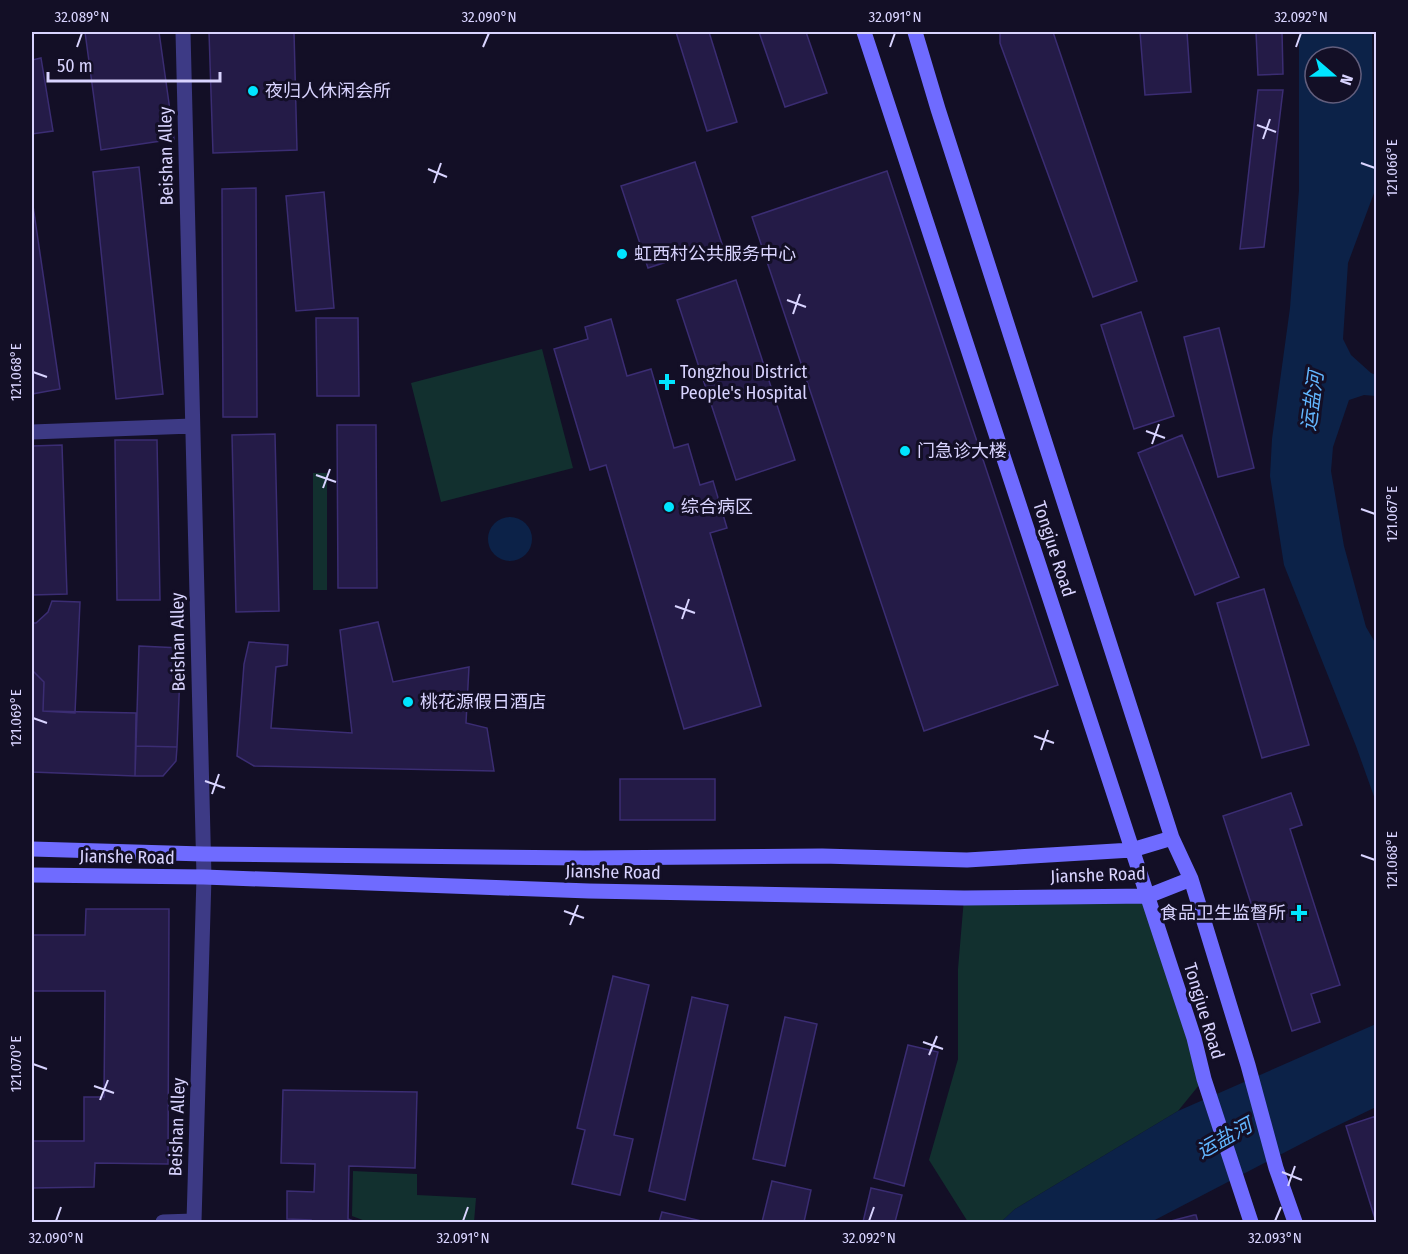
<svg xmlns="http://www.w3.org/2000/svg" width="1408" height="1254" font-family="'Fira Sans Condensed','Noto Sans SC',sans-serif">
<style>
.green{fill:#12302f}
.water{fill:#0c2248;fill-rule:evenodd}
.building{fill:#241b47;stroke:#3b2d73;stroke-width:1.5}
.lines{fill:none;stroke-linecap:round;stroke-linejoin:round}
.street{stroke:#3d3a85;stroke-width:15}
.secondary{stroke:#6f6bff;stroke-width:15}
.ticks{fill:none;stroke:#d9d4ff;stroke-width:2}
.poi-dot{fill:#00e5ff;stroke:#130f26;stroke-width:2}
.labels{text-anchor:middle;stroke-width:6;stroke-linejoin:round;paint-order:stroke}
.poi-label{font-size:18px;fill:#d9d4ff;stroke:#130f26;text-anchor:start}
.street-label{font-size:18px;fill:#d9d4ff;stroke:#130f26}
.water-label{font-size:20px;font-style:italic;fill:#62b6ff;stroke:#130f26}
.neatline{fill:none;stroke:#d9d4ff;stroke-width:2}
.ticks-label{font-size:15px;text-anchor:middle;fill:#d9d4ff}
</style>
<rect width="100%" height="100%" fill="#130f26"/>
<path class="green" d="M 542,349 L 573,468 L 441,502 L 411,383 Z
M 313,473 L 327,473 L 327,590 L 313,590 Z
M 1148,896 L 1204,1079 L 1178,1111 L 1015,1209 L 1001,1222 L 968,1222 L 929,1160 L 958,1059 L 958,969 L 964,898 Z
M 353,1171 L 417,1174 L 417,1195 L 476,1198 L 474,1222 L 368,1222 L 352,1216 Z"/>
<path class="water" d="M 1299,32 L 1372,32 L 1374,193 L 1348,263 L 1343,339 L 1351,355 L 1371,373 L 1376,375 L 1376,396 L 1364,395 L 1349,400 L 1333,447 L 1331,471 L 1344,546 L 1366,627 L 1376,644 L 1376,802 L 1356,746 L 1284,565 L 1270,476 L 1272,439 L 1290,308 L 1299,190 ZM 1315,57 L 1351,57 L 1351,93 L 1315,93 Z
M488 539a22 22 0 1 1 44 0a22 22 0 1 1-44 0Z
M 1376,1024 L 1376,1107 L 1322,1133 L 1151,1222 L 1001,1222 L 1015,1209 L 1178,1111 Z"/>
<path class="building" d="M 85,32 L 159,32 L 174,139 L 101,150 Z
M 209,32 L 294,32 L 297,150 L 213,153 Z
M 676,32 L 709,32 L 737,122 L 707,131 Z
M 759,32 L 806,32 L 827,93 L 785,107 Z
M 1000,32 L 1053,32 L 1137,281 L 1093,297 L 1000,43 Z
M 1140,32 L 1187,32 L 1191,92 L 1145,95 Z
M 1256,32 L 1282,32 L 1283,74 L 1258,75 Z
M 41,58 L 53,131 L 32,134 L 32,60 Z
M 1258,90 L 1283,90 L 1264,247 L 1240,249 Z
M 695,162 L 722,244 L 648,268 L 621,186 Z
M 139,167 L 163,394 L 116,399 L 93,172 Z
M 887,171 L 1058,685 L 924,731 L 752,217 Z
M 256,188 L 257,417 L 223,417 L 222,189 Z
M 324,192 L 334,308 L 296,311 L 286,196 Z
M 32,199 L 60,389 L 32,394 Z
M 736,280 L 795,460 L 736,480 L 677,300 Z
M 1141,312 L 1174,416 L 1134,429 L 1101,325 Z
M 316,318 L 358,318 L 359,396 L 317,396 Z
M 611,319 L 627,376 L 651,369 L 674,448 L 688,444 L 700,485 L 713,481 L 727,528 L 710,533 L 761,706 L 684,729 L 606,465 L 590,470 L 554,349 L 588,339 L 585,327 Z
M 1219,328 L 1254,468 L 1218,477 L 1184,337 Z
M 337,425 L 376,425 L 377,588 L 338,588 Z
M 275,434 L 279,611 L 236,612 L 232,435 Z
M 1182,435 L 1239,577 L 1195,595 L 1138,453 Z
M 115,440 L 157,440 L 160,600 L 117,600 Z
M 62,445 L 67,594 L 32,595 L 32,446 Z
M 1264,589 L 1309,745 L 1262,758 L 1217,603 Z
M 52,601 L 80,602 L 75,713 L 43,711 L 44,682 L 33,671 L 32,671 L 32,623 L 36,623 L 48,612 Z
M 378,622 L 393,682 L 469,667 L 466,723 L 487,728 L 494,771 L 254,766 L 237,756 L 244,664 L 249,642 L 288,645 L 287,665 L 276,667 L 271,728 L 352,733 L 340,630 Z
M 139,646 L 181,648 L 177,747 L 136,746 Z
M 32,671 L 33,671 L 44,682 L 43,711 L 136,713 L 135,776 L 32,772 Z
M 136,746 L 177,747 L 176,761 L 163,776 L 135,776 Z
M 620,779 L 715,779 L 715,820 L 620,820 Z
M 1291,793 L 1302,825 L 1290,829 L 1340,985 L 1311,994 L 1320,1022 L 1292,1031 L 1223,816 Z
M 86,909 L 169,909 L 168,1164 L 95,1163 L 94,1187 L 32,1188 L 32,1141 L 84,1141 L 84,1097 L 104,1097 L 105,991 L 32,991 L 32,935 L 85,935 Z
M 613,976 L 649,985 L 614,1135 L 633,1139 L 620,1195 L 572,1184 L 585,1130 L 577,1128 Z
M 692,997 L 728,1005 L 685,1200 L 649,1191 Z
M 785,1017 L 817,1024 L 785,1166 L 753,1159 Z
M 908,1045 L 938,1052 L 904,1186 L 874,1178 Z
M 283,1090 L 417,1092 L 415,1168 L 349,1166 L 348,1219 L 356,1222 L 311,1222 L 311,1220 L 287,1219 L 287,1191 L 314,1192 L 315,1164 L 281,1163 Z
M 1376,1116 L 1376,1222 L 1346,1126 Z
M 772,1181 L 811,1190 L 804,1222 L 762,1222 Z
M 871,1188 L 902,1195 L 895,1222 L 863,1222 Z
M 662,1212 L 702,1221 L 702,1222 L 659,1222 Z
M 1194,1215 L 1196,1215 L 1198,1222 L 1167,1222 Z"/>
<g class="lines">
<path class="street" d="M 32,432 L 192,426
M 163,1222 L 194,1221 L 204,877 L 183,32"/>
<path class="secondary" d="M 864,32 L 1194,1038 L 1204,1079 L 1251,1222
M 915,32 L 938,109 L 1172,838 L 1191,879 L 1248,1065 L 1276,1168 L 1295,1222
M 32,849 L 203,854 L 585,858 L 822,856 L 967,860 L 1132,850 L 1172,838
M 32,875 L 204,877 L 589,891 L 964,898 L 1148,896 L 1191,879"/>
</g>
<path class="ticks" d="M 77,47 L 82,33M 483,47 L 489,33M 890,47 L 895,33M 1296,47 L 1301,33M 1257,125 L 1276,132M 1263,139 L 1270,119M 1361,163 L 1375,168M 428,169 L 447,177M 434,183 L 441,163M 787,300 L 806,307M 793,314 L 800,294M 33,372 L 47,377M 1146,431 L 1165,438M 1152,444 L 1159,424M 316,475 L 336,482M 323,488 L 330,469M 1361,509 L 1375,514M 675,606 L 695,613M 682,619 L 689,599M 33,718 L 47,723M 1034,736 L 1054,743M 1041,750 L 1048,730M 205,781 L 225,788M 212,794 L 219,774M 1361,855 L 1375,860M 564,911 L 584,918M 570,925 L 578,905M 923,1042 L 943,1049M 929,1055 L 937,1036M 33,1064 L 47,1069M 94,1086 L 114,1093M 100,1100 L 108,1080M 1282,1172 L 1302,1180M 1288,1186 L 1295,1166M 56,1221 L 61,1207M 463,1221 L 468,1207M 869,1221 L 874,1207M 1275,1221 L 1281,1207"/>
<g class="poi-dot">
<circle cx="253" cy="91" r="6"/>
<circle cx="622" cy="254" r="6"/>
<path d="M664 373h6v6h6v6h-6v6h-6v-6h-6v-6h6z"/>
<circle cx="905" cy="451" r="6"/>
<circle cx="669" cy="507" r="6"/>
<circle cx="408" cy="702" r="6"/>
<path d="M1296 904h6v6h6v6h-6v6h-6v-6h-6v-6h6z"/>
</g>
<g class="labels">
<g class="poi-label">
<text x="265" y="97">夜归人休闲会所</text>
<text x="634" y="260">虹西村公共服务中心</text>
<text x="680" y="378">Tongzhou District<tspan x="680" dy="21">People's Hospital</tspan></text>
<text x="917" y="457">门急诊大楼</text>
<text x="681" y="513">综合病区</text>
<text x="420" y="708">桃花源假日酒店</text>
<text x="1286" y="919" text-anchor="end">食品卫生监督所</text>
</g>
<g class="street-label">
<text transform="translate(166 156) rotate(-91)" y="6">Beishan Alley</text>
<text transform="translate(1054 549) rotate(72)" y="6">Tongjue Road</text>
<text transform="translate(178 642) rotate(-91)" y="6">Beishan Alley</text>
<text transform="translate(127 857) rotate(1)" y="6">Jianshe Road</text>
<text transform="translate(613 872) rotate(1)" y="6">Jianshe Road</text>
<text transform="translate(1098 875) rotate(-2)" y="6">Jianshe Road</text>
<text transform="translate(1204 1011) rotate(73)" y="6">Tongjue Road</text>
<text transform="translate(177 1127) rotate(-88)" y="6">Beishan Alley</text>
</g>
<g class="water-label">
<text transform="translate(1312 401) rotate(-82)" y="7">运盐河</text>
<text transform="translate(1224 1138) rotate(-29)" y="7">运盐河</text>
</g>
</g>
<rect width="1408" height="1254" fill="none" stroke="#130f26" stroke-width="66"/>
<g transform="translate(1333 75) rotate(110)"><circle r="28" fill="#130f26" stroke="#625e7d" stroke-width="1.5"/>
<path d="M0-4.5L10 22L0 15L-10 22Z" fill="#00e5ff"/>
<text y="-9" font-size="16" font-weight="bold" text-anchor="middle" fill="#d9d4ff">N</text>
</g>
<path d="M48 72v9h172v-9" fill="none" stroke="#d9d4ff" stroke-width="3"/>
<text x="57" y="72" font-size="18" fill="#d9d4ff" stroke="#130f26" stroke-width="4.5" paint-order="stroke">50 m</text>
<rect x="33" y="33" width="1342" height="1188" class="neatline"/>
<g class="ticks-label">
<text x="82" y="22">32.089°N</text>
<text x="489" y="22">32.090°N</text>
<text x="895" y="22">32.091°N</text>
<text x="1301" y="22">32.092°N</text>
<text transform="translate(1392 168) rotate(-90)" y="5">121.066°E</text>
<text transform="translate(16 372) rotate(-90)" y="5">121.068°E</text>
<text transform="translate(1392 514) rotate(-90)" y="5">121.067°E</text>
<text transform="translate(16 718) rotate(-90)" y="5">121.069°E</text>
<text transform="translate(1392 860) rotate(-90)" y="5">121.068°E</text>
<text transform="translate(16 1064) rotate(-90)" y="5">121.070°E</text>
<text x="56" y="1243">32.090°N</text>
<text x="463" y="1243">32.091°N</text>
<text x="869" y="1243">32.092°N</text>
<text x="1275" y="1243">32.093°N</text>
</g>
</svg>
